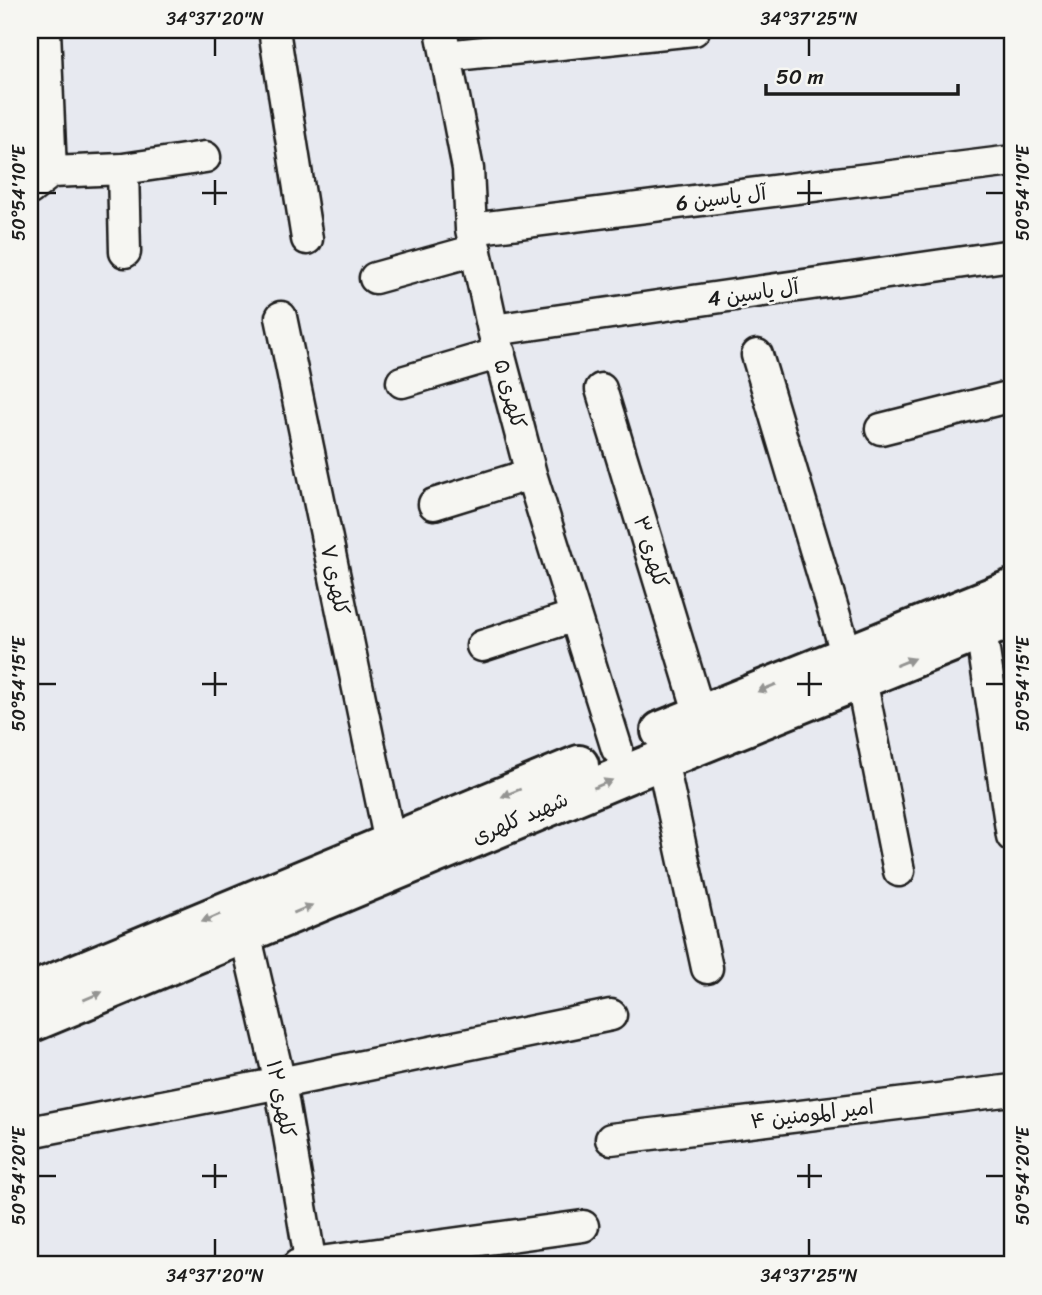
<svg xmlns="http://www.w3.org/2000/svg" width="1042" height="1295" font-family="Sriracha,'Playpen Sans Arabic',sans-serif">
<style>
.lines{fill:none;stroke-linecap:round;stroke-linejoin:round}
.minor-casing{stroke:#1c1c1c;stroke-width:35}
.secondary-casing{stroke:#1c1c1c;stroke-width:44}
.minor{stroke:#f6f6f2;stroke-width:30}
.secondary{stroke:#f6f6f2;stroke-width:38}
.oneway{fill:#949492}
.ticks{fill:none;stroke:#1c1c1c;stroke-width:2.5}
.labels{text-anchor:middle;stroke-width:5;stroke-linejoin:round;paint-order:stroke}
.street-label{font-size:21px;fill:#1c1c1c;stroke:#f6f6f2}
.neatline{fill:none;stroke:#1c1c1c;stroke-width:2.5}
.ticks-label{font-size:18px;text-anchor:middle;fill:#1c1c1c}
</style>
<rect width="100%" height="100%" fill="#e7e9f0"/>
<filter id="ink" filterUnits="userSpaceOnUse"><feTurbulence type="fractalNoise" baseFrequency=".0143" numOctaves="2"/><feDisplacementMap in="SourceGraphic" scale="14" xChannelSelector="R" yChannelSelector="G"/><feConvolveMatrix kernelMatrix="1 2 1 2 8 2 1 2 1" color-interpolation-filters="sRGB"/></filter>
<g filter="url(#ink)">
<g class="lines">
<g class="minor-casing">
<path id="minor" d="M 45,30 L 51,172
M 274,30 L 307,239
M 441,30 L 468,169 L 471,229 L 493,330 L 531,474 L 617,749
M 446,56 L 694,30
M 123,169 L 125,252
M 30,189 L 51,172 L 123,169 L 205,157
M 471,229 L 1012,161
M 375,278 L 476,250
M 281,317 L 390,843
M 493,330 L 1012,255
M 757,355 L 847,656
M 402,382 L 500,353
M 601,389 L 700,715
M 881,429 L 1012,396
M 434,504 L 531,474
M 981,631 L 1012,836
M 482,646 L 575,616
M 861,679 L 899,871
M 662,760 L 707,968
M 245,933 L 280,1083 L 311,1265
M 30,1132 L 280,1083 L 611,1015
M 611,1139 L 1012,1090
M 298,1265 L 583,1226"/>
</g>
<g class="secondary-casing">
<path id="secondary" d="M 661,731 L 1012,589
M 30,993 L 579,765
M 30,1023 L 627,774 L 1012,618"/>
</g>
<use href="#minor" class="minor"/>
<use href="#secondary" class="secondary"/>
</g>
<defs><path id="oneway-solid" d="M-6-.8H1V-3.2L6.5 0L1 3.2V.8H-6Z" transform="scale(1.75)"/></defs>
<g class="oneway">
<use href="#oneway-solid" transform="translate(905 662) rotate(-22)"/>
<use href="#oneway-solid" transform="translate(767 688) rotate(158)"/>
<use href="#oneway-solid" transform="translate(603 784) rotate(-23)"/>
<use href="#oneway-solid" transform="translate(511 793) rotate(158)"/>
<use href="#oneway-solid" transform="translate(303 909) rotate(-23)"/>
<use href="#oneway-solid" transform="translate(211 918) rotate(157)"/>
<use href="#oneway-solid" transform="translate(93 996) rotate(-23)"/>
</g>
</g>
<path class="ticks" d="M 215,38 L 215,56M 809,38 L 809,56M 215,180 L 215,205M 809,180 L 809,205M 38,193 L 56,193M 202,193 L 227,193M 797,193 L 822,193M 986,193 L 1004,193M 215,672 L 215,696M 809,672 L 809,696M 38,684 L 56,684M 202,684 L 227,684M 797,684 L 822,684M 986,684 L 1004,684M 215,1164 L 215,1188M 809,1164 L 809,1188M 38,1176 L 56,1176M 202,1176 L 227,1176M 797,1176 L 822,1176M 986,1176 L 1004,1176M 215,1239 L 215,1256M 809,1239 L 809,1256"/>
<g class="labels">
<g class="street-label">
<text transform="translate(721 198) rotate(-7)" y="7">آل یاسین 6</text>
<text transform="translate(753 293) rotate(-8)" y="7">آل یاسین 4</text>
<text transform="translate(510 394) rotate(75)" y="7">کلهری ۵</text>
<text transform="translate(651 552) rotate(73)" y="7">کلهری ۳</text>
<text transform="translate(335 580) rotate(78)" y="7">کلهری ۷</text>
<text transform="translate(520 818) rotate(-23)" y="7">شهید کلهری</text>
<text transform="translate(281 1099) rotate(79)" y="7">کلهری ۱۲</text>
<text transform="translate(812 1114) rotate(-7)" y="7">امیر المومنین ۴</text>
</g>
</g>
<rect width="1042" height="1295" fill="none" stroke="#f6f6f2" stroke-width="77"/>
<path d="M766 84v10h192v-10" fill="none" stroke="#1c1c1c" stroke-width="3.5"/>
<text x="776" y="84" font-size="21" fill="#1c1c1c" stroke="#f6f6f2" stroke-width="5" paint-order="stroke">50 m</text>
<rect x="38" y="38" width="966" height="1218" class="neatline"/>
<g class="ticks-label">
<text x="215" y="25">34°37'20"N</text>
<text x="809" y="25">34°37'25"N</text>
<text transform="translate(1023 193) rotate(-90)" y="6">50°54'10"E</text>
<text transform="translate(19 193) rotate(-90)" y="6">50°54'10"E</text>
<text transform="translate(1023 684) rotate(-90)" y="6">50°54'15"E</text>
<text transform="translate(19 684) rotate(-90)" y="6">50°54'15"E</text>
<text transform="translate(19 1176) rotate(-90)" y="6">50°54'20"E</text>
<text transform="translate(1023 1176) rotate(-90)" y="6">50°54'20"E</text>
<text x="215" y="1282">34°37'20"N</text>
<text x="809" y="1282">34°37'25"N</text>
</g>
</svg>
